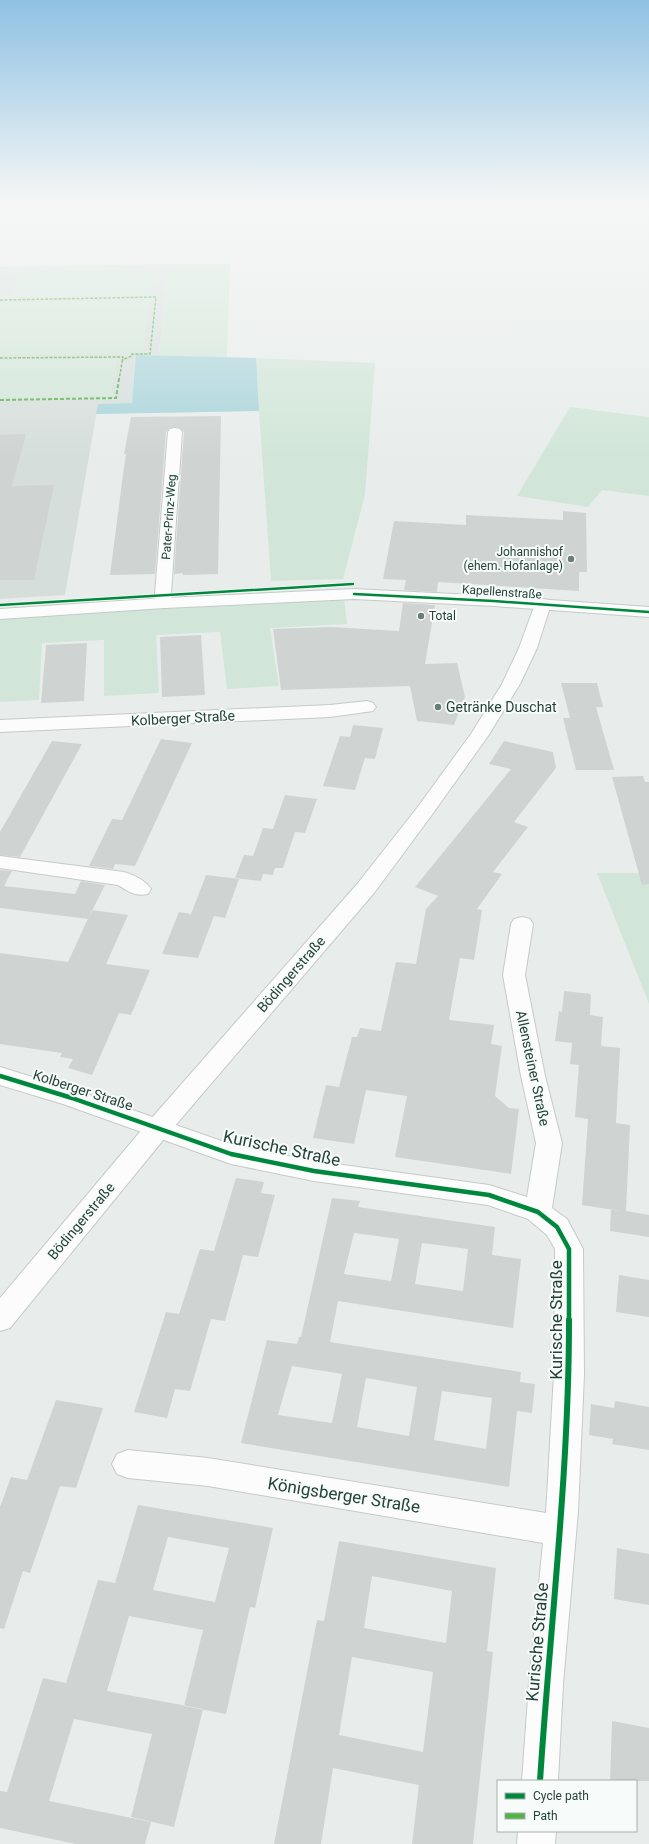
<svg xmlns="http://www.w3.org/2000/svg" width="649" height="1844" font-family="Roboto,sans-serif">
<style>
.built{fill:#d6dedb}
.green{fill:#d1e6d8}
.water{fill:#a9d4db}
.building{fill:#cfd4d2;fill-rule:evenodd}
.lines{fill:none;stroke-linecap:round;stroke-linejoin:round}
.minor-casing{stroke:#c5cac8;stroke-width:2}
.tertiary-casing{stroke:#c5cac8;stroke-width:2}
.secondary-casing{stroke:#c3cbc8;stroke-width:2}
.minor{fill:#fcfcfc;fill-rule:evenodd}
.tertiary{fill:#fcfcfc;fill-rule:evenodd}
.secondary{fill:#fcfcfc;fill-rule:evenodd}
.quiet-far1{stroke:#55b346;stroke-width:1.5;stroke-dasharray:3 1.5;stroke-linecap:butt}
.quiet{stroke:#55b346;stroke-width:2;stroke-dasharray:4 2;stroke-linecap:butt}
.cycleway-far2-casing{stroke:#f7fbf9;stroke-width:4}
.cycleway-far1-casing{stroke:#f7fbf9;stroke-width:7}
.cycleway-casing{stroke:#f7fbf9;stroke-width:8}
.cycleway-far2{stroke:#00873e;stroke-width:2.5}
.cycleway-far1{stroke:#00873e;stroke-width:4.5}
.cycleway{stroke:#00873e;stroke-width:6}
.poi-dot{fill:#697e78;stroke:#f7fbf9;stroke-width:1.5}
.labels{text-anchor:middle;stroke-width:4;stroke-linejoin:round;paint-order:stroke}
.far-street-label{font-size:12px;fill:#24423a;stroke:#f7fbf9}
.far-poi-label{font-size:12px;fill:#24423a;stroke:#f7fbf9;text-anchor:end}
.poi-label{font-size:14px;fill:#24423a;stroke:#f7fbf9;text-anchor:start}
.street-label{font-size:14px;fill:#24423a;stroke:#f7fbf9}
.near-street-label{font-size:17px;fill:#24423a;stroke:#f7fbf9}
</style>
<rect width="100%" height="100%" fill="#e8edeb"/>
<path class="built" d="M 168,264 L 159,355 L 136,355 L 132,403 L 98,404 L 65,595 L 0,599 L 0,267 Z"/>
<path class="green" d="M 168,264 L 230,264 L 227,357 L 375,363 L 365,495 L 343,579 L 271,581 L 259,411 L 96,414 L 98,404 L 131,403 L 136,355 L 159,354 Z
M 115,266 L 142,269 L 156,275 L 159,280 L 157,285 L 142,293 L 158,293 L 157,296 L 0,299 L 0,294 L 12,295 L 20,271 L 0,273 L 0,268 Z
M 150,300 L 143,353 L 0,355 L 0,302 Z
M 117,358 L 111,396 L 0,398 L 0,360 Z
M 570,407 L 649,417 L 649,496 L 602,490 L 588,507 L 517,496 Z
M 344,597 L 347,624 L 270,628 L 279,686 L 227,689 L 220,632 L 156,635 L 159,693 L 104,696 L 104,640 L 42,643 L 39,700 L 0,702 L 0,618 L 164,607 Z
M 597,873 L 649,873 L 649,1004 Z"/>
<path class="water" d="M 136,355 L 256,358 L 259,411 L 96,414 L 98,404 L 132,403 Z"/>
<path class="building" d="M 221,416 L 218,574 L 183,575 L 183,573 L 174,574 L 184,432 L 180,428 L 175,427 L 170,428 L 166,432 L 155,574 L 110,575 L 124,467 L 126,454 L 124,454 L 131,417 Z
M 26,434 L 12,486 L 54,485 L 34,580 L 0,580 L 0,435 Z
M 563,511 L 586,513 L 587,572 L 579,572 L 579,591 L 438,582 L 437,592 L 404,590 L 406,580 L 383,579 L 394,521 L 466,525 L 466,515 L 563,520 Z
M 403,603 L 435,605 L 425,664 L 457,663 L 465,697 L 454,725 L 417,721 L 410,686 L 281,690 L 273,629 L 331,627 L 399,631 Z
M 201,635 L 205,695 L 162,697 L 160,637 Z
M 87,643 L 84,701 L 41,703 L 46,645 Z
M 561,683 L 597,683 L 603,707 L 596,707 L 614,770 L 576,770 L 563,718 L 570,718 Z
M 353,725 L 383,728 L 375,759 L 365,758 L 355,790 L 323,786 L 340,736 L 350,737 Z
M 161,739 L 192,743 L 135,866 L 115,864 L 113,869 L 89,866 L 112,819 L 122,820 Z
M 52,741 L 82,744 L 20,857 L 0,855 L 0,832 Z
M 504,741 L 553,752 L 556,768 L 514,822 L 528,827 L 493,872 L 502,874 L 477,909 L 482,910 L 474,960 L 460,958 L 449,1020 L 494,1025 L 491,1044 L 502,1046 L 495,1096 L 509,1108 L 519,1109 L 511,1174 L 395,1157 L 407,1096 L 366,1090 L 354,1144 L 313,1138 L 326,1085 L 339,1087 L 352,1037 L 357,1037 L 360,1028 L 381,1031 L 396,962 L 416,964 L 426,909 L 438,896 L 415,887 L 511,769 L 489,764 Z
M 643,776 L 645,782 L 649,782 L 649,884 L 642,885 L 612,777 Z
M 285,795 L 317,799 L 305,833 L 295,832 L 283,868 L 275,868 L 273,875 L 263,874 L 261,881 L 235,878 L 244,855 L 253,856 L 263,828 L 273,829 Z
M 0,870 L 12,871 L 4,886 L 75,894 L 81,881 L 105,885 L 88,919 L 0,908 Z
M 206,875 L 239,879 L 225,918 L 214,916 L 198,958 L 162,954 L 179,912 L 191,914 Z
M 92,910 L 128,915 L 106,964 L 150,970 L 131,1015 L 119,1013 L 92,1075 L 68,1068 L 73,1059 L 60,1057 L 62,1053 L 0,1044 L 0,953 L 68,962 Z
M 564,991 L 591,994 L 590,1015 L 603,1017 L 601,1046 L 620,1048 L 616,1123 L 630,1125 L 626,1211 L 649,1215 L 649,1237 L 610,1231 L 611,1209 L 620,1211 L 582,1205 L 588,1119 L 575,1117 L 579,1065 L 570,1064 L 572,1043 L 555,1041 L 559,1011 L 562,1012 Z
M 236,1178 L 264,1182 L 261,1193 L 275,1195 L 258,1257 L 243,1255 L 225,1321 L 211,1319 L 190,1391 L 175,1389 L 167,1418 L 134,1412 L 166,1312 L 179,1314 L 200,1249 L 214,1251 Z
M 332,1198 L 360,1201 L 358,1207 L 495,1227 L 492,1255 L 521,1259 L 513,1328 L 338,1301 L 330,1342 L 521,1372 L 520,1382 L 535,1384 L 532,1413 L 517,1411 L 509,1487 L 241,1443 L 267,1340 L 297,1344 L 299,1337 L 301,1337 ZM 354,1233 L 399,1239 L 391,1281 L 344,1274 ZM 422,1243 L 468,1249 L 463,1291 L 415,1284 ZM 292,1366 L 342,1374 L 332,1423 L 278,1415 ZM 366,1378 L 417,1387 L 409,1436 L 357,1427 ZM 442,1391 L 492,1398 L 486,1449 L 434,1440 Z
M 619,1275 L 649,1280 L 649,1317 L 616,1312 Z
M 56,1400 L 103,1408 L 76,1488 L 60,1486 L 30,1573 L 23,1571 L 4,1629 L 0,1628 L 0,1507 L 11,1477 L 27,1480 Z
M 615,1401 L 649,1407 L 649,1450 L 612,1444 L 613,1439 L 589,1435 L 591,1404 L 614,1408 Z
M 138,1505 L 273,1528 L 255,1608 L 250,1607 L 226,1714 L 184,1706 L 203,1630 L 129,1616 L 107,1691 L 203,1709 L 174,1827 L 131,1817 L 152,1734 L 74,1719 L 49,1801 L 151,1822 L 145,1844 L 76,1844 L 0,1828 L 0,1791 L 7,1792 L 43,1678 L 66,1683 L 98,1580 L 115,1583 ZM 168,1537 L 229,1548 L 215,1602 L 153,1590 Z
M 339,1541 L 496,1568 L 487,1651 L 493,1652 L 473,1844 L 412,1844 L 419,1785 L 333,1768 L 321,1844 L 274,1844 L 317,1620 L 324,1621 ZM 372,1576 L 452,1591 L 446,1643 L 364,1628 ZM 352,1657 L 433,1672 L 423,1752 L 339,1735 Z
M 617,1548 L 649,1554 L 649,1605 L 614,1599 Z
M 612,1721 L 649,1728 L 649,1781 L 610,1781 Z"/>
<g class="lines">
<g class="minor-casing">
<path id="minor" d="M 175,428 L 180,429 L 182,432 L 171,594 L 172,603 L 170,607 L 164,608 L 158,607 L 156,603 L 155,594 L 168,432 L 170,429 Z
M 367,701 L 373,703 L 376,707 L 373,711 L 330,717 L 0,732 L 0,720 L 330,705 Z
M 0,856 L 124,872 C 134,875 145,880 151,889 L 148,894 C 135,897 128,891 118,885 L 0,868 Z
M 522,917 L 530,919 L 533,924 L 525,975 L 545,1076 L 562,1143 L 552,1208 L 567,1219 L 583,1249 L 584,1374 L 578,1511 L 563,1684 L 558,1781 L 522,1781 L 529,1684 L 543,1543 L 208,1486 L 128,1478 L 117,1474 L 112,1464 L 117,1454 L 128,1450 L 208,1458 L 546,1513 L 554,1374 L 555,1249 L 547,1235 L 528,1219 L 488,1205 L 314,1181 L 231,1164 L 63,1104 L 0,1085 L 0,1067 L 81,1092 L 233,1145 L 314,1161 L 489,1185 L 527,1197 L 536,1143 L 521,1076 L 503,975 L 511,924 L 514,919 Z
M 518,1831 L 556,1831 L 555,1844 L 517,1844 Z"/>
</g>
<g class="tertiary-casing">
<path id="tertiary" d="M 543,599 L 549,600 L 551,604 L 537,648 L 520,684 L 488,736 L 431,816 L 374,893 L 168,1134 L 10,1328 L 0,1331 L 0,1298 L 150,1120 L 358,883 L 417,808 L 471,734 L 502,684 L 519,648 L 535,604 L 537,600 Z"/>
</g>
<g class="secondary-casing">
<path id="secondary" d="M 354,589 L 494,596 L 649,607 L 649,617 L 494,606 L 354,599 L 164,608 L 0,619 L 0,609 L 164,598 Z"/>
</g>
<use href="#minor" class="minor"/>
<use href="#tertiary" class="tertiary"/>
<use href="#secondary" class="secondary"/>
<path class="quiet-far1" d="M 0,300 L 156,297 L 150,354 L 132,354 L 132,356 L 122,360
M 0,358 L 123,357 L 119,380"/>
<path class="quiet" d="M 0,400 L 116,398 L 119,379"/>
<g class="cycleway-far2-casing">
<path id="cycleway-far2" d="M 354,594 L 494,601 L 649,612
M 0,605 L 353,584"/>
</g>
<g class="cycleway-far1-casing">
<path id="cycleway-far1" d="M 0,1076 L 72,1098 L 231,1154 L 314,1171 L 489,1195 L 538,1212 L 557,1227 L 569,1249 L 569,1321"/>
</g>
<g class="cycleway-casing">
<path id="cycleway" d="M 540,1781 C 550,1627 569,1474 569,1320"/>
</g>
<use href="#cycleway-far2" class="cycleway-far2"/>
<use href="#cycleway-far1" class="cycleway-far1"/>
<use href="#cycleway" class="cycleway"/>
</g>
<linearGradient id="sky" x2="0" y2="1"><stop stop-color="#8fc1e3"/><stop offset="0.44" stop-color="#f5f7f6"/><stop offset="1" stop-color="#f5f7f6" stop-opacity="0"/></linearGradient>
<rect width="649" height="459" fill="url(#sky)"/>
<g class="poi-dot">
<circle cx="571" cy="559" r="4"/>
<circle cx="421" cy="616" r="4"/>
<circle cx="438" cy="707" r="4"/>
</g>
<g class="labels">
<g class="far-street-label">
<text transform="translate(169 517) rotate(-86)" y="4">Pater-Prinz-Weg</text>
<text transform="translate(502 592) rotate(4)" y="4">Kapellenstraße</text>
</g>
<g class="far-poi-label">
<text x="563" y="556">Johannishof<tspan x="563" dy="14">(ehem. Hofanlage)</tspan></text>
<text x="429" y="620" text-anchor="start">Total</text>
</g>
<g class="poi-label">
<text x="446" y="712">Getränke Duschat</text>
</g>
<g class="street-label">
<text transform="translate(183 718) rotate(-3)" y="5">Kolberger Straße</text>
<text transform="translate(291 974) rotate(-49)" y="5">Bödingerstraße</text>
<text transform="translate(533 1068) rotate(78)" y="5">Allensteiner Straße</text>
<text transform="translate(83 1090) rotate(18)" y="5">Kolberger Straße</text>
<text transform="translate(81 1221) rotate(-50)" y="5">Bödingerstraße</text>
</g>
<g class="near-street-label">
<text transform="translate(282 1148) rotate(12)" y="6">Kurische Straße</text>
<text transform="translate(556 1320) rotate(-90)" y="6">Kurische Straße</text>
<text transform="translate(344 1495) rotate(9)" y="6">Königsberger Straße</text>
<text transform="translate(537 1642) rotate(-85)" y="6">Kurische Straße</text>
</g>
</g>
<rect x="497" y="1780" width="140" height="52" fill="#f7fbf9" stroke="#a3b1ad"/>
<rect x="505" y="1793" width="20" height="6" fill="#00873e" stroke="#a3b1ad"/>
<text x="533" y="1800" font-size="12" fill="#24423a">Cycle path</text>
<rect x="505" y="1813" width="20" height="6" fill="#55b346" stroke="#a3b1ad"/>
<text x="533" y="1820" font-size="12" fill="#24423a">Path</text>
</svg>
